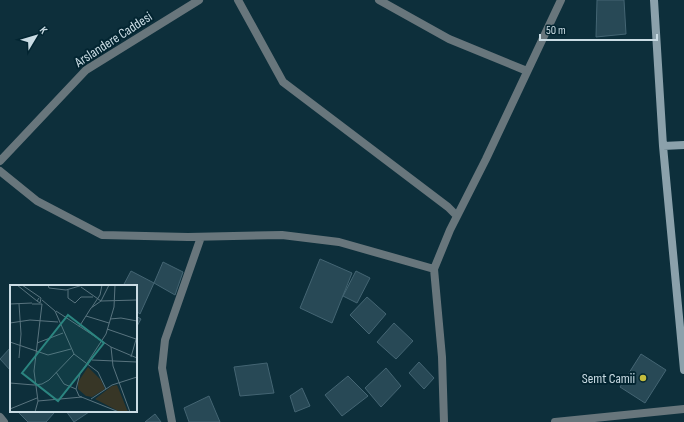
<svg xmlns="http://www.w3.org/2000/svg" width="684" height="422" font-family="'Sofia Sans Condensed',sans-serif">
<style>
.building{fill:#284956;stroke:#446573}
.lines{fill:none;stroke-linecap:round;stroke-linejoin:round}
.street{stroke:#68767c;stroke-width:8}
.secondary{stroke:#8ba1ab;stroke-width:8}
.poi-dot{fill:#c4bc3d;stroke:#032531;stroke-width:1.5}
.labels{text-anchor:middle;stroke-width:4;stroke-linejoin:round;paint-order:stroke}
.street-label{font-size:14px;fill:#cadce4;stroke:#032531}
.poi-label{font-size:14px;fill:#cadce4;stroke:#032531;text-anchor:end}
.inset-road{fill:none;stroke:#59747f;stroke-width:1}
.view{fill:#2b8580;fill-opacity:0.15;stroke:#2b8580;stroke-width:2}
.inset-edge{fill:none;stroke:#cadce4;stroke-width:2}
</style>
<rect width="100%" height="100%" fill="#0d2f3b"/>
<path class="building" d="M 597,0 L 624,0 L 626,34 L 596,37 Z
M 320,259 L 352,273 L 332,323 L 300,308 Z
M 163,262 L 183,272 L 175,295 L 154,283 Z
M 131,271 L 154,283 L 140,314 L 136,311 L 136,286 L 123,286 Z
M 356,271 L 370,278 L 357,303 L 343,296 Z
M 367,297 L 386,314 L 369,334 L 350,315 Z
M 136,316 L 141,319 L 136,328 Z
M 394,323 L 413,341 L 396,359 L 377,342 Z
M 11,347 L 11,371 L 0,359 Z
M 641,354 L 666,370 L 645,403 L 620,387 Z
M 419,362 L 434,378 L 424,389 L 409,373 Z
M 267,363 L 274,393 L 240,396 L 234,367 Z
M 386,368 L 401,386 L 381,407 L 365,388 Z
M 348,376 L 368,396 L 342,416 L 325,395 Z
M 302,388 L 310,406 L 295,412 L 290,396 Z
M 209,396 L 220,422 L 189,422 L 184,408 Z
M 17,411 L 53,411 L 54,413 L 46,422 L 28,422 Z
M 66,411 L 89,411 L 89,412 L 74,422 Z
M 155,414 L 161,422 L 145,422 Z"/>
<g class="lines">
<path class="street" d="M 238,0 L 283,82 L 448,207 L 457,216
M 379,0 L 449,39 L 527,71
M 0,161 L 86,70 L 199,0
M 0,171 L 37,201 L 102,235 L 188,237 L 282,235 L 339,242 L 434,269
M 0,417 L 4,422
M 172,422 L 162,368 L 165,340 L 201,237
M 444,422 L 442,357 L 434,269 L 450,230 L 486,159 L 561,0
M 555,422 L 684,409"/>
<path class="secondary" d="M 654,0 L 663,146 L 684,370
M 663,146 L 684,145"/>
</g>
<circle class="poi-dot" cx="643" cy="378" r="4"/>
<g class="labels">
<g class="street-label">
<text transform="translate(113 39) rotate(-33)" y="5">Arslandere Caddesi</text>
</g>
<g class="poi-label">
<text x="635" y="383">Semt Camii</text>
</g>
</g>
<g transform="translate(10 285)">
<rect width="127" height="127" fill="#0d2f3b"/>
<path d="M 78,82 L 91,95 L 95,104 L 82,112 L 76,111 L 68,104 L 68,97 ZM 107,100 L 118,127 L 110,127 L 85,114 L 102,101 Z" fill="#373626"/>
<path class="inset-road" d="M 7,0 L 27,16M 12,0 L 31,13 L 30,18 L 27,16 L 29,13M 38,0 L 39,3 L 56,5 L 73,0M 105,0 L 104,22 L 96,49 L 70,89 L 66,104 L 69,111 L 109,127M 71,2 L 91,16 L 127,15M 58,5 L 58,13 L 65,18 L 71,12 L 83,12M 32,15 L 45,26 L 64,69 L 88,87 L 96,104M 0,19 L 22,18M 22,19 L 32,19 L 24,86 L 28,116 L 25,127M 82,22 L 90,10 L 92,0M 46,26 L 101,62 L 127,73M 76,31 L 99,38M 100,34 L 111,33 L 127,36M 0,38 L 20,35 L 48,37M 69,42 L 81,23 L 91,16 L 99,0M 97,44 L 126,54M 0,57 L 38,70 L 61,64M 27,58 L 53,48M 101,62 L 103,81 L 120,127M 121,72 L 127,51M 9,73 L 11,49 L 9,19M 82,75 L 127,77M 46,87 L 54,99 L 66,104M 0,98 L 24,100 L 32,99 L 39,95 L 64,69M 81,114 L 102,100 L 127,92M 28,116 L 72,112M 0,124 L 27,113"/>
<path class="view" d="M 58,30 L 94,58 L 48,116 L 12,88 Z"/>
<rect width="127" height="127" class="inset-edge"/>
</g>
<g transform="translate(36 36) rotate(52)" stroke="#032531" stroke-width="3" paint-order="stroke">
<path d="M0-3L7 15L0 10L-7 15Z" fill="#cadce4"/>
<text y="-6" font-size="11" font-weight="bold" text-anchor="middle" fill="#cadce4">K</text>
</g>
<path d="M540 34v6h117v-6" fill="none" stroke="#cadce4" stroke-width="2"/>
<text x="546" y="34" font-size="12" fill="#cadce4" stroke="#032531" stroke-width="3" paint-order="stroke">50 m</text>
</svg>
